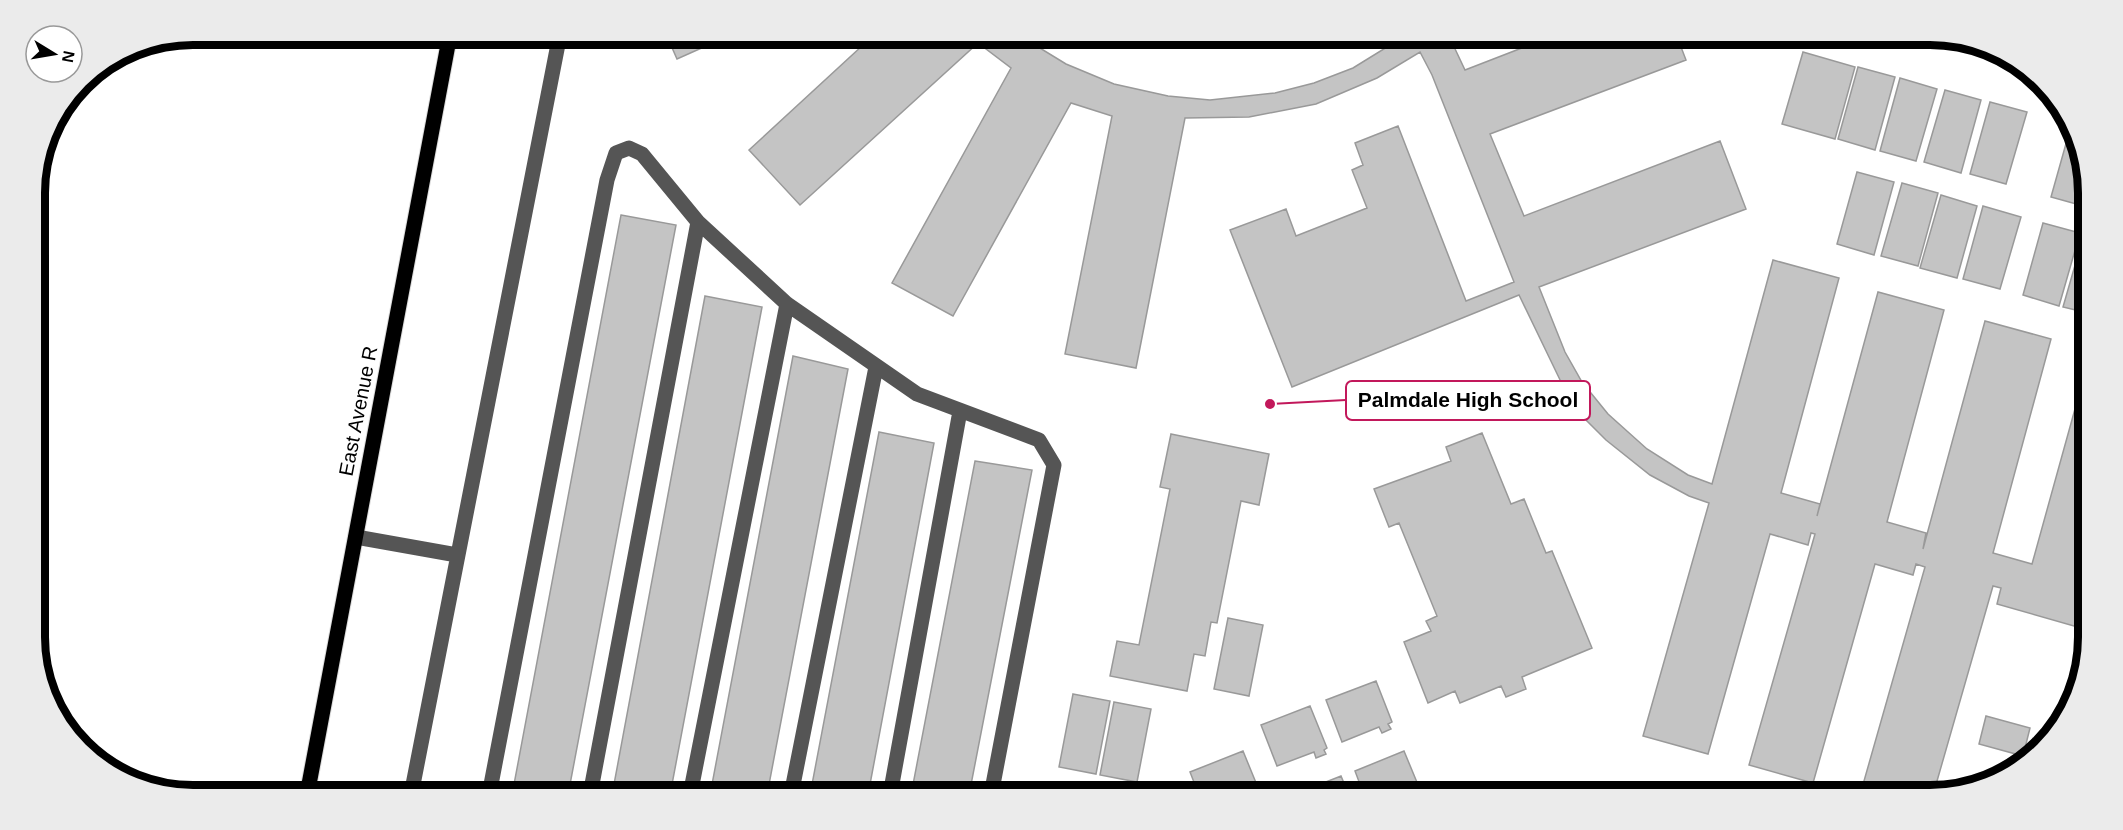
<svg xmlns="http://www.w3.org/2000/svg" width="2123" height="830" font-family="Helvetica,sans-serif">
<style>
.building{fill:#c4c4c4;stroke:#999;stroke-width:1.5}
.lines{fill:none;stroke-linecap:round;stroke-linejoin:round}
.major-casing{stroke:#dbdbdb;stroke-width:17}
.minor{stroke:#555;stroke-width:15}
.major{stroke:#000;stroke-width:15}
.labels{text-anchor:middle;stroke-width:4.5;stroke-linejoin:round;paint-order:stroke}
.street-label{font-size:20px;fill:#000;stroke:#fff}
.rim{fill:none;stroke:#000;stroke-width:8}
.leader{fill:none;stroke:#c2185b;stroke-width:2}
.callout-dot{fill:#c2185b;stroke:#fff;stroke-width:2}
.callout{fill:#fff;stroke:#c2185b;stroke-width:2}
.callout-label{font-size:21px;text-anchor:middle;font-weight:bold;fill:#000}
</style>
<rect width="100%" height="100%" fill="#fff"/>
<path class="building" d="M 666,34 L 733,34 L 677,59 Z
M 875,34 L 1017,34 L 1066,64 L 1114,84 L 1168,96 L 1210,100 L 1275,93 L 1314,83 L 1353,68 L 1408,34 L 1448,34 L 1465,70 L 1558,34 L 1676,34 L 1686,60 L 1490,134 L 1524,216 L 1720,141 L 1746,209 L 1539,287 L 1565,352 L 1582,382 L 1608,414 L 1647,449 L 1688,475 L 1712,484 L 1773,260 L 1839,278 L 1781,493 L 1820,504 L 1817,516 L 1878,292 L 1944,310 L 1887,522 L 1926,533 L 1923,549 L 1985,321 L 2051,339 L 1993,553 L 2032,564 L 2088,362 L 2088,630 L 1997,604 L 2001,588 L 1993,586 L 1933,795 L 1860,795 L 1925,567 L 1916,564 L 1913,575 L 1875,564 L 1813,783 L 1749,765 L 1815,534 L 1811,533 L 1808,545 L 1770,534 L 1708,754 L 1643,736 L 1709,503 L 1689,496 L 1650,475 L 1606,440 L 1584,418 L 1562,384 L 1519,295 L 1292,387 L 1230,230 L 1286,209 L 1296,236 L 1367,208 L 1352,170 L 1363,165 L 1355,143 L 1398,126 L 1466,301 L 1514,282 L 1432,75 L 1420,52 L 1377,78 L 1316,104 L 1249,117 L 1185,118 L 1136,368 L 1065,354 L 1112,116 L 1071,103 L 953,316 L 892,283 L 1011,68 L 978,43 L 800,205 L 749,150 Z
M 1803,52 L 1855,67 L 1835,139 L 1782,124 Z
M 1858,67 L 1895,77 L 1875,150 L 1838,139 Z
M 1900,78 L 1937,89 L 1916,161 L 1880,151 Z
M 1945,90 L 1981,100 L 1961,173 L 1924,162 Z
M 1990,102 L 2027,112 L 2006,184 L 1970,174 Z
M 2069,133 L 2087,172 L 2087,207 L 2051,197 Z
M 1857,172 L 1894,182 L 1874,255 L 1837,244 Z
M 1902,183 L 1938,193 L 1918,266 L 1881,256 Z
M 1941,195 L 1977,206 L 1957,278 L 1920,268 Z
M 1983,206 L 2021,217 L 2000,289 L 1963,279 Z
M 621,215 L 676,225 L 568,795 L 512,795 Z
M 2043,223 L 2080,233 L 2059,306 L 2023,295 Z
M 2084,234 L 2087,235 L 2088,313 L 2063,307 Z
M 705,296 L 762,307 L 670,795 L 612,795 Z
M 793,356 L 848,369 L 767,795 L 710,795 Z
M 879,432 L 934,443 L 868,795 L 810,795 Z
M 1482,433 L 1511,504 L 1524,499 L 1546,553 L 1552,551 L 1592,648 L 1522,677 L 1526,689 L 1506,697 L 1501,686 L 1460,703 L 1455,691 L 1428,703 L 1404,642 L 1431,631 L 1426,621 L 1437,616 L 1399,523 L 1389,527 L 1374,489 L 1451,461 L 1446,447 Z
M 1171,434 L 1269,454 L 1259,505 L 1241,501 L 1217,623 L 1211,622 L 1205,656 L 1194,654 L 1187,691 L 1110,676 L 1117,641 L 1139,645 L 1170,489 L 1160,487 Z
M 975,461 L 1032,470 L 969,795 L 911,795 Z
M 1228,618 L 1263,625 L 1249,696 L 1214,689 Z
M 1376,681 L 1392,722 L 1388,724 L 1391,729 L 1382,733 L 1379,727 L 1342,742 L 1326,700 Z
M 1073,694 L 1110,701 L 1096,774 L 1059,767 Z
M 1114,702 L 1151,709 L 1137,782 L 1100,775 Z
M 1310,706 L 1327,748 L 1324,750 L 1326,754 L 1316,758 L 1314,752 L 1277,766 L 1261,725 Z
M 1986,716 L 2030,728 L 2023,756 L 1979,744 Z
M 1243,751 L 1261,795 L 1199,795 L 1190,772 Z
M 1404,751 L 1421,792 L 1411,795 L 1364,795 L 1355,771 Z
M 1341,776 L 1349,795 L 1293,795 Z"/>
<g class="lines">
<g class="major-casing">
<path id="major" d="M 307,795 L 450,34"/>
</g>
<path class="minor" d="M 356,537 L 457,555
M 411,795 L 560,34
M 489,795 L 607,180 L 616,153 L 629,148 L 642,154 L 698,222 L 787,304 L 917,394 L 1039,440 L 1054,465 L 991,795
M 590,795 L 698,222
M 690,795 L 787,304
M 791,795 L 876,367
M 890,795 L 960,411"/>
<use href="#major" class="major"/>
</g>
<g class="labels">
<g class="street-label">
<text transform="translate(358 411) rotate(-79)" y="7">East Avenue R</text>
</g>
</g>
<path d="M0 0H2123V830H0ZM193 45H1930A148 148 0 0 1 2078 193V637A148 148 0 0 1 1930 785H193A148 148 0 0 1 45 637V193A148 148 0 0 1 193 45Z" fill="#ebebeb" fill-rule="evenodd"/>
<path class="rim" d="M193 45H1930A148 148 0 0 1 2078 193V637A148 148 0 0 1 1930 785H193A148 148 0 0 1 45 637V193A148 148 0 0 1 193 45Z"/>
<path class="leader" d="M1270 404L1346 400"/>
<circle class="callout-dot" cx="1270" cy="404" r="6"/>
<rect class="callout" x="1346" y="381" width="244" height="39" rx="6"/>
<g class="callout-label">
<text x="1468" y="407">Palmdale High School</text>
</g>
<g transform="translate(54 54) rotate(101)"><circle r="28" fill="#ffffff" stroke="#999999" stroke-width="1.5"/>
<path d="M0-4.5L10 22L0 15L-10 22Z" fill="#000000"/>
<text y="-9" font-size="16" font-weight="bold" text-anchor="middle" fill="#000000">N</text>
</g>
</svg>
